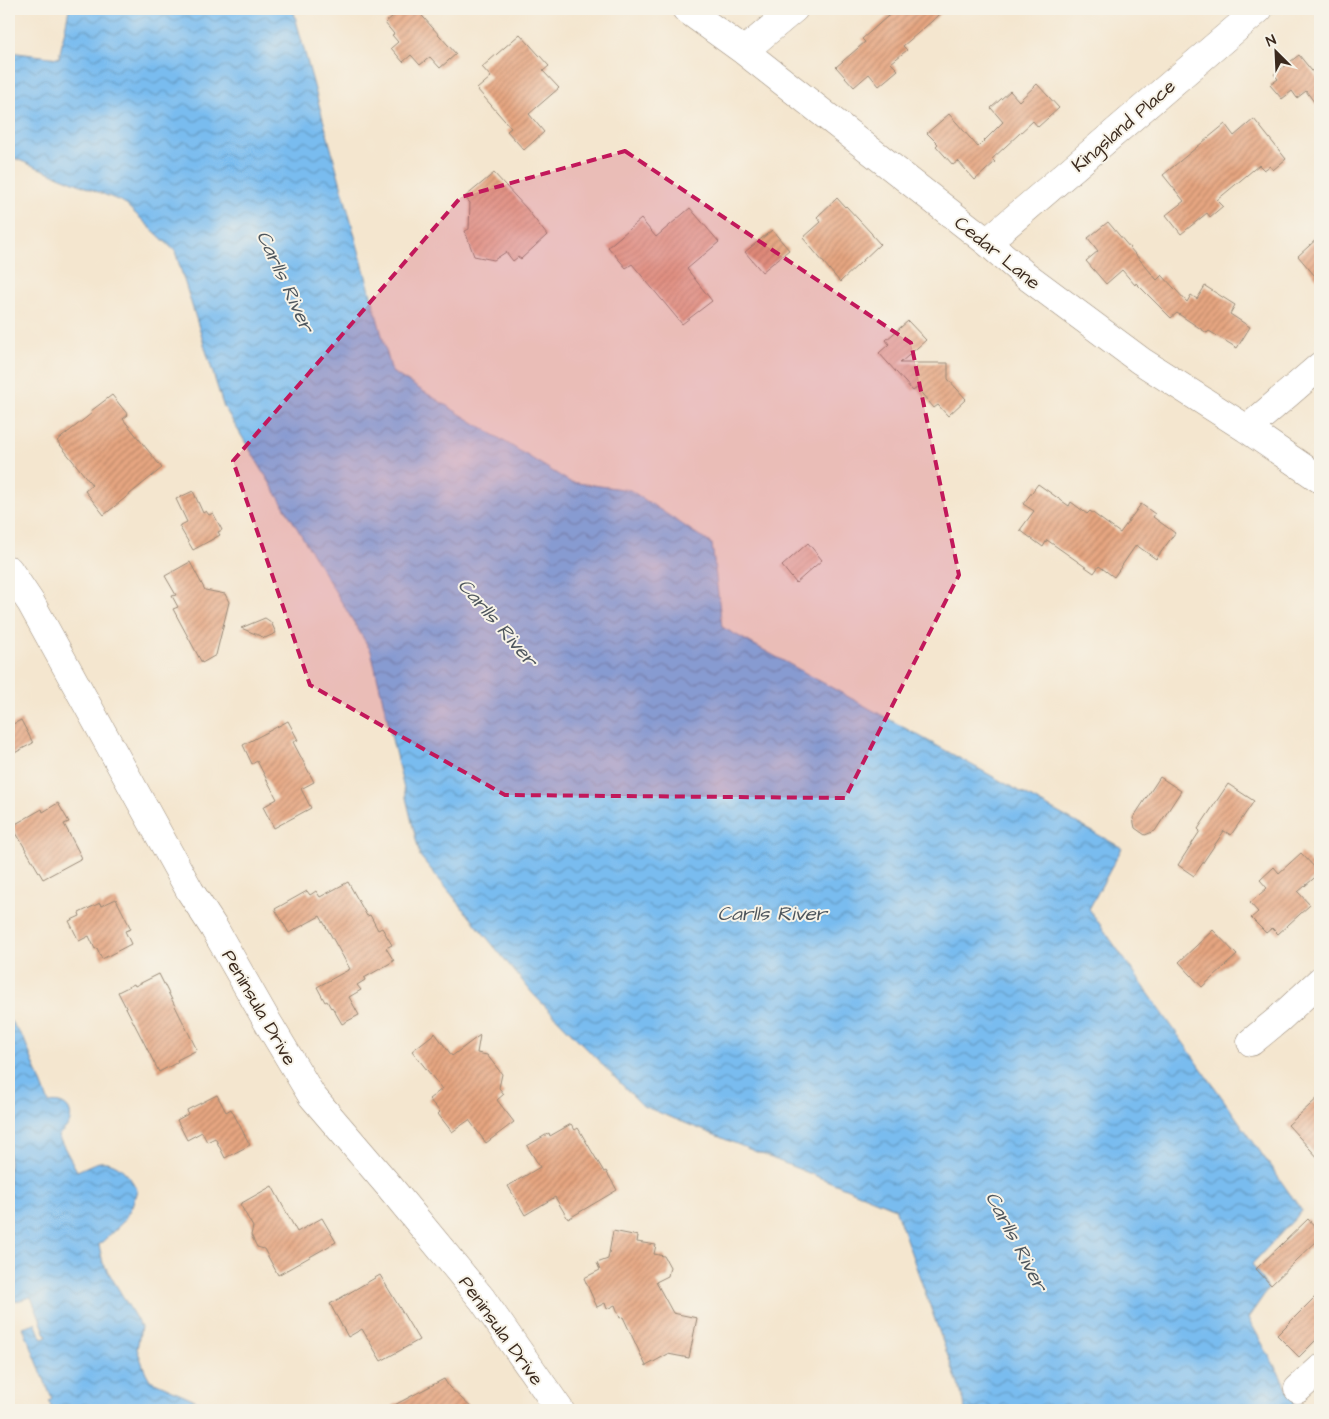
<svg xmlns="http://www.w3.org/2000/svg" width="1329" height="1419" font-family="'Architects Daughter',sans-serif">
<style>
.water{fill:url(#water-waves);stroke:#5a7386}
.building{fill:url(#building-hatch)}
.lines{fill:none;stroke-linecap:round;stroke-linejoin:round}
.minor-casing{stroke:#988876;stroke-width:29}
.minor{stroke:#fff;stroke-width:28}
.marked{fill:#c2185b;fill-opacity:0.2;stroke:#c2185b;stroke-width:4;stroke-dasharray:10 6;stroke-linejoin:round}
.labels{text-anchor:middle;stroke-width:4;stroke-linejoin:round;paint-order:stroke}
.street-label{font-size:19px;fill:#3b2a1e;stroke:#f7f3e8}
.water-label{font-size:20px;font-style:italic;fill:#4e565d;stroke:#f7f3e8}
</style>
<defs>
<pattern id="water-waves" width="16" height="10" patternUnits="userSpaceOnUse" patternTransform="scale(1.25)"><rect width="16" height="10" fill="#79bcef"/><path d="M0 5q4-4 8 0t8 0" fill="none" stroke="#6499c1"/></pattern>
<pattern id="building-hatch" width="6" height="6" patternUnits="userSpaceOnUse" patternTransform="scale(1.25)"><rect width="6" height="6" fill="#e6a681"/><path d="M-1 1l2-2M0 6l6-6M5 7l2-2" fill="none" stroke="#bc8769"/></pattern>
</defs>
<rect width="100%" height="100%" fill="#f7f3e8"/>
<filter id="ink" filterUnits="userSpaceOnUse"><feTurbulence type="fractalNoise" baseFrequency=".02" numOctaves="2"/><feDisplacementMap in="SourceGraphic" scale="10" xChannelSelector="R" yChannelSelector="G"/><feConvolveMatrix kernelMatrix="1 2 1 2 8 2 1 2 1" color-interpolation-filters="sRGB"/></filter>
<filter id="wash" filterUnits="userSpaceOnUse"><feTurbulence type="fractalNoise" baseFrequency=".0096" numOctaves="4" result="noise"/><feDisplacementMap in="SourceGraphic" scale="20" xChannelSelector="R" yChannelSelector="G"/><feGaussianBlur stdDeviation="1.12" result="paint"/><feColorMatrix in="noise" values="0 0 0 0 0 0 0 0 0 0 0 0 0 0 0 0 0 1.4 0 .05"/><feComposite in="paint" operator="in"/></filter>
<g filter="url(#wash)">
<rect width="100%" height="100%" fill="#f4e6cf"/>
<path class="water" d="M 69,9 L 293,9 L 392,372 L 570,482 L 630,490 L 712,544 L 722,627 L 1122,848 L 1089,909 L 1302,1211 L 1252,1264 L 1268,1289 L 1248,1318 L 1299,1410 L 965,1410 L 964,1401 L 895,1208 L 643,1106 L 533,994 L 420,856 L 371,651 L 223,405 L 175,251 L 123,202 L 9,156 L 9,52 L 59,58 Z
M 9,1019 L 24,1039 L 49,1103 C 63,1100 75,1109 69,1124 C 66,1128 62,1132 58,1136 L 77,1171 C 85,1168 93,1163 100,1162 C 118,1160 130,1176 137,1190 L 132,1206 L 123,1222 L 99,1245 L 103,1263 L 141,1327 L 137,1349 L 145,1371 L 150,1380 L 218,1410 L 52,1410 L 49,1401 L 52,1399 L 23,1327 L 35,1323 L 42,1339 L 47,1337 L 31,1297 L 13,1302 L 9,1292 Z"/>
<g id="blocks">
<path class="building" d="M 401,9 L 416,9 L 456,54 L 440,68 L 430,57 L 420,65 L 411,55 L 403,62 L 391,48 L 398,42 L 392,35 L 394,34 L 385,23 Z
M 896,9 L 946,9 L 903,46 L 907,50 L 891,63 L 898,70 L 879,86 L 869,74 L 854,87 L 836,67 L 865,42 L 862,39 Z
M 520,34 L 549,66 L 543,71 L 559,88 L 529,114 L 544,132 L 524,150 L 507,131 L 511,128 L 477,89 L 491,77 L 482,67 Z
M 1299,55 L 1320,81 L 1320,110 L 1306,91 L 1297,98 L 1292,91 L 1282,99 L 1270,85 L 1278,79 L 1274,74 Z
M 1037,84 L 1059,108 L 1038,127 L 1033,121 L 992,159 L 995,162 L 975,180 L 958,161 L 953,165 L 936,146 L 938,144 L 927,133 L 949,114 L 978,147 L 1003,122 L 991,108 L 1010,91 L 1019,101 Z
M 1254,119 L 1286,159 L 1273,170 L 1270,166 L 1264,170 L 1259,165 L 1217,200 L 1223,206 L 1210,217 L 1207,213 L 1181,234 L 1166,215 L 1184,201 L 1163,175 L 1225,124 L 1234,136 Z
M 494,173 L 526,208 L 547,235 L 521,259 L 518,257 L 513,261 L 506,252 L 494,260 L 474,256 L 465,231 L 469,229 L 470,203 L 465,197 Z
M 837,198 L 845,207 L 846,206 L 872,234 L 872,235 L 880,244 L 840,282 L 803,238 L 821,222 L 817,217 Z
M 690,208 L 719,242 L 687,269 L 712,301 L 682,324 L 632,264 L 626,268 L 608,247 L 641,219 L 656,237 Z
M 1108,222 L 1157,280 L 1162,275 L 1187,302 L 1191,295 L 1197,299 L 1205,286 L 1235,305 L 1230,314 L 1250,327 L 1237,348 L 1209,331 L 1207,333 L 1177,313 L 1171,318 L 1136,283 L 1135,285 L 1122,270 L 1106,284 L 1086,261 L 1098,251 L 1088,238 Z
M 772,230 L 789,250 L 762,272 L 745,252 Z
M 1320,236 L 1320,282 L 1298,256 Z
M 908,321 L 926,340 L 900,363 L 948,363 L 948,379 L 966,399 L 948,416 L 938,405 L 934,408 L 917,388 L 913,391 L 879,353 L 889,344 L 886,340 Z
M 112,395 L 128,415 L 123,419 L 162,468 L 104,515 L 85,491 L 92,485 L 57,441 L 92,413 L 91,411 Z
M 1038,484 L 1069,506 L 1071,502 L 1087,514 L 1090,511 L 1120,533 L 1141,504 L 1155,514 L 1153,517 L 1175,533 L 1156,559 L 1136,545 L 1114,577 L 1099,566 L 1094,573 L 1047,540 L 1043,547 L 1020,530 L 1034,511 L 1023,504 Z
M 193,491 L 203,513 L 206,511 L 209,515 L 213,513 L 222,530 L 218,532 L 220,535 L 193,550 L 179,526 L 187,522 L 176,499 Z
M 808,543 L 822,560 L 796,583 L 782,566 Z
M 190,562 L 205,590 L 225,594 L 229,602 L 216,655 L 202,663 L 173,609 L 178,607 L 172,596 L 176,595 L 165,576 Z
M 265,618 L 271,622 L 276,633 L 265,638 L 241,628 Z
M 21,720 L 33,743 L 9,756 L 9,726 Z
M 288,721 L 298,740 L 293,742 L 314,782 L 301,789 L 311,808 L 274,828 L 263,807 L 277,799 L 257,761 L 252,764 L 243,745 Z
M 1160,777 L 1181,791 L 1155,831 L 1145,835 L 1135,828 L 1133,818 Z
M 1228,784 L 1254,801 L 1231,835 L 1224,831 L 1194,876 L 1178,865 L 1200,831 L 1198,829 Z
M 58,803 L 69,822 L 64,824 L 82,858 L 43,879 L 12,826 L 42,809 L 43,812 Z
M 1301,853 L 1320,873 L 1298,892 L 1310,905 L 1278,934 L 1272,928 L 1266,933 L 1251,918 L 1258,912 L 1250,903 L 1267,888 L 1260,880 L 1274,867 L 1279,873 Z
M 348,882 L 367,916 L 370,915 L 378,930 L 382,928 L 392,945 L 386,948 L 394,961 L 364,978 L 365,980 L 357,985 L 361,990 L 349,997 L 359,1015 L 342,1024 L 332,1007 L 331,1008 L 327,1001 L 325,1002 L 317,987 L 350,969 L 320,916 L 289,933 L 275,909 L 307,891 L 310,895 L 316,891 L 320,897 Z
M 116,899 L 131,929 L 125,931 L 131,944 L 102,959 L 97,948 L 95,949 L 89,936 L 79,941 L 69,921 L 80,916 L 79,913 L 100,903 L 101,906 Z
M 1213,930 L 1237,955 L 1202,987 L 1179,962 Z
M 159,974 L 197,1050 L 177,1060 L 178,1062 L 159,1072 L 118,992 L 134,984 L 135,986 Z
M 435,1033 L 452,1056 L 480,1035 L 477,1053 L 487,1055 L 502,1074 L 499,1088 L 504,1094 L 497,1100 L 514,1122 L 486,1143 L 469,1120 L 452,1132 L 438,1114 L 440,1112 L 429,1099 L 442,1089 L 412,1051 Z
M 217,1095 L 226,1112 L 231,1109 L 250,1145 L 225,1158 L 215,1138 L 207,1142 L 202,1132 L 187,1140 L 177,1120 L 188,1114 L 187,1110 Z
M 1320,1096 L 1320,1160 L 1288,1125 Z
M 571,1124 L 575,1130 L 578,1128 L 604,1172 L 606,1171 L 617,1190 L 568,1219 L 555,1197 L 525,1215 L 508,1186 L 540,1167 L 527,1146 L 549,1133 L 550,1136 Z
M 272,1186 L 297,1232 L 322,1218 L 336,1242 L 278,1275 L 264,1249 L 257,1247 L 251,1235 L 253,1227 L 240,1204 Z
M 1308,1219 L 1320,1232 L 1320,1238 L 1271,1285 L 1256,1269 Z
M 613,1231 L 638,1236 L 637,1242 L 656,1245 L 654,1254 L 664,1256 L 670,1267 L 668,1276 L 656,1282 L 673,1313 L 697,1318 L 689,1358 L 668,1354 L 646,1366 L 623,1317 L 620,1318 L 615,1305 L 607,1309 L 605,1303 L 597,1307 L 584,1278 L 600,1270 L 597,1263 L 608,1259 Z
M 380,1275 L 419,1340 L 381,1361 L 362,1329 L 348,1337 L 330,1304 Z
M 1320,1292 L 1320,1336 L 1299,1357 L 1277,1335 Z
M 444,1379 L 449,1387 L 474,1410 L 385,1410 Z"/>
</g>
</g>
<g filter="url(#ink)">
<use href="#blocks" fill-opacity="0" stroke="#988876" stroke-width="1"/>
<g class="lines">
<g class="minor-casing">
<path id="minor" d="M 686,9 L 744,51 L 987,242 L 1024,274 L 1141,361 L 1247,429 L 1320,479
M 744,51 L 794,9
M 987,242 L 1259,9
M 1247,429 L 1320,366
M 9,570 L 31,603 L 190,891 L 214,928 L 267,1021 L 312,1096 L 389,1186 L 482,1299 L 560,1410
M 1251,1042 L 1279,1019 L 1320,981
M 1298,1389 L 1320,1369"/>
</g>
<use href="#minor" class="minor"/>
</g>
</g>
<path class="marked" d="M 625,151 L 911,343 L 959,575 L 845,798 L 505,795 L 310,685 L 233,461 L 461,197 Z"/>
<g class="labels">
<g class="street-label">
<text transform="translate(1123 125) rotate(-41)" y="7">Kingsland Place</text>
<text transform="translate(998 252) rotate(39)" y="7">Cedar Lane</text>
<text transform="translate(260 1007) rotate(60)" y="7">Peninsula Drive</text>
<text transform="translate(502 1330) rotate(54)" y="7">Peninsula Drive</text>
</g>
<g class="water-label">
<text transform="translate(286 281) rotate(65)" y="7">Carlls River</text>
<text transform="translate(498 622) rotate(49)" y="7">Carlls River</text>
<text x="772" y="920">Carlls River</text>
<text transform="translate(1017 1241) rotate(62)" y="7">Carlls River</text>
</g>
</g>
<rect width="1329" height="1419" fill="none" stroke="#f7f3e8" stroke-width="30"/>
<g transform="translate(1276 52) rotate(336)" stroke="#f7f3e8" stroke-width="4" paint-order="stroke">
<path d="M0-4L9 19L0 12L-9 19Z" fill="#3b2a1e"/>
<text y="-8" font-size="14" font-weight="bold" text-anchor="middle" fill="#3b2a1e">N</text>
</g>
</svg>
